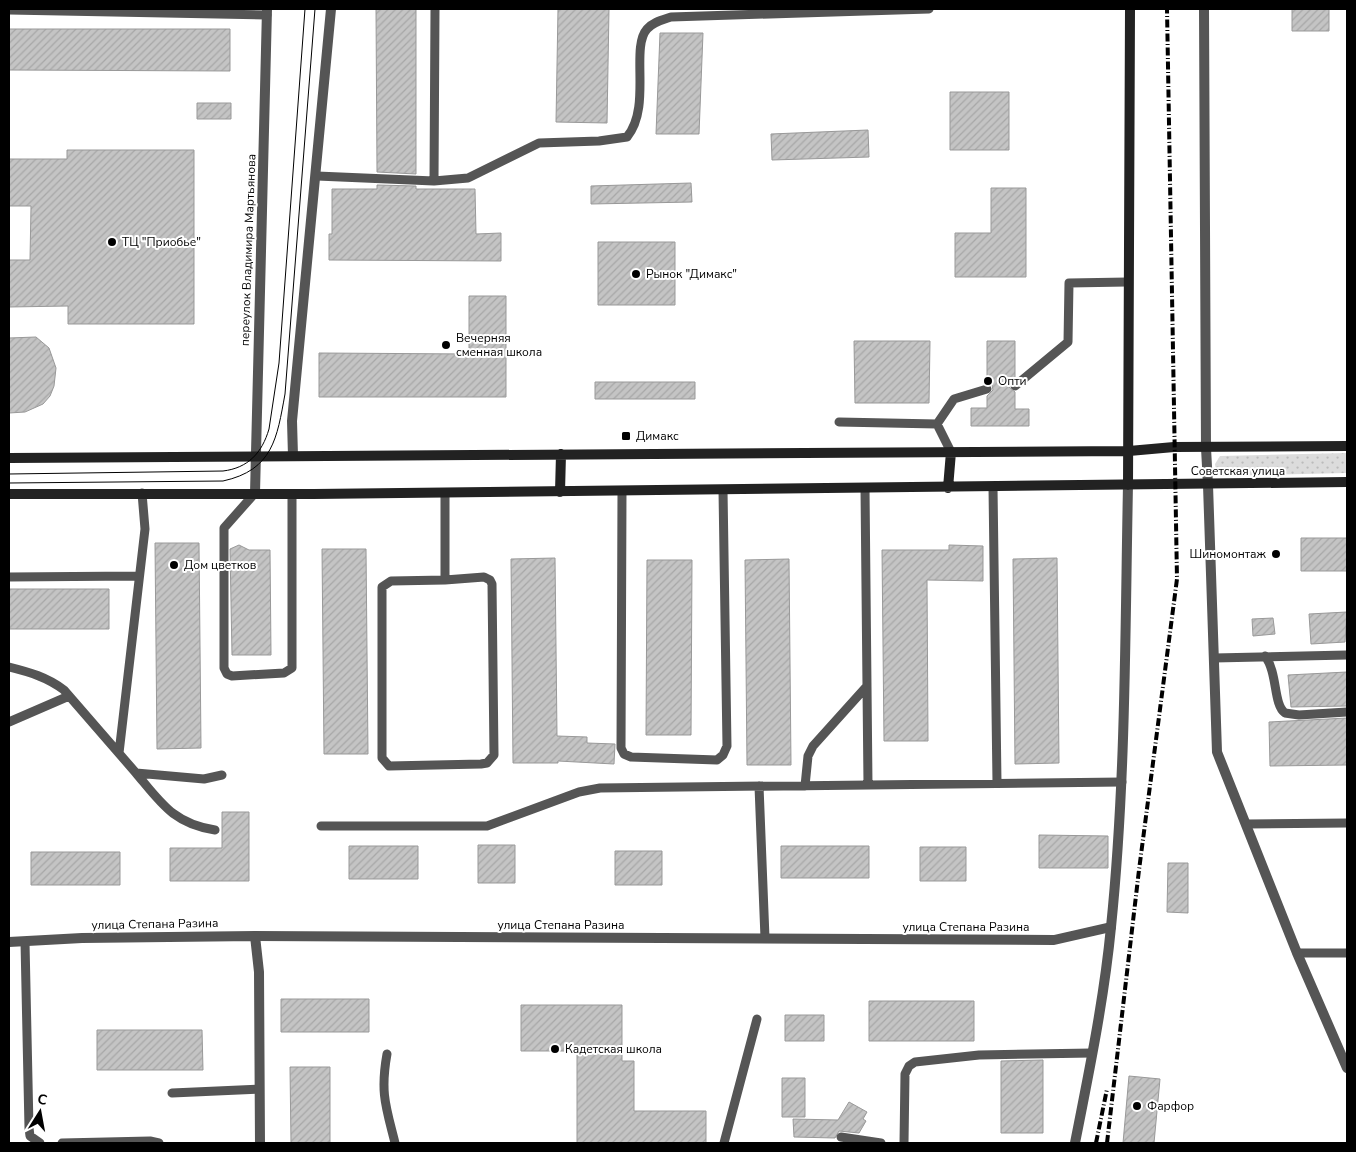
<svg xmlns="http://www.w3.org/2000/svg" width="1356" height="1152" font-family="'Nunito Sans',sans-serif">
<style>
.grass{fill:url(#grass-dots)}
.building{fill:url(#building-hatch);stroke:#999}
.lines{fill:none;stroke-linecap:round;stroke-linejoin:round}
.service{stroke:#555;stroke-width:9}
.minor{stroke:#555;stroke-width:10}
.tertiary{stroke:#555;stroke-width:10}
.secondary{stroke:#222;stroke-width:10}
.tram{stroke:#000;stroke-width:1}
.rail{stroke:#000;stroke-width:4;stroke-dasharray:8 2.5 1 2.5;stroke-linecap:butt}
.poi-dot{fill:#000;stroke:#fff;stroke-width:2}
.labels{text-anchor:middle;stroke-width:4;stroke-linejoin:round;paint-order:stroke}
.poi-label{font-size:12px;fill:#000;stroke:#fff;text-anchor:start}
.street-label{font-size:12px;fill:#000;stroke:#fff}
</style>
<defs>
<pattern id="grass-dots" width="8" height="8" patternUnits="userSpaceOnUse" patternTransform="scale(1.25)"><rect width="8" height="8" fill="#dcdcdc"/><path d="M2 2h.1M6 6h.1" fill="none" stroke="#bbb" stroke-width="1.8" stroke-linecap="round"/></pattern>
<pattern id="building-hatch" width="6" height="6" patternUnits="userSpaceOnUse" patternTransform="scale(1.25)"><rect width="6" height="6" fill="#c4c4c4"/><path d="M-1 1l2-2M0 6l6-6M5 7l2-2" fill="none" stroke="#a7a7a7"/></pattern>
</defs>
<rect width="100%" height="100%" fill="#fff"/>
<path class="grass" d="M 1347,453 L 1347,473 L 1223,476 L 1216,471 L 1215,464 L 1220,456 Z"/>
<path class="building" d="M 376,9 L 416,9 L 416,174 L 377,172 Z
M 558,9 L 609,9 L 607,123 L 556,122 Z
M 1292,9 L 1329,9 L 1329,31 L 1292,31 Z
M 9,29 L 230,29 L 230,71 L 9,70 Z
M 660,33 L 703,33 L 699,134 L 656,134 Z
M 950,92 L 1009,92 L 1009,150 L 950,150 Z
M 197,103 L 231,103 L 231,119 L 197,119 Z
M 868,130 L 869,157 L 772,160 L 771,134 Z
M 67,150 L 194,150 L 194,324 L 68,324 L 68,306 L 9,307 L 9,260 L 30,260 L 31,206 L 9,206 L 9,159 L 67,159 Z
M 691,183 L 692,202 L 591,204 L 591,186 Z
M 377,185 L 416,186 L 416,189 L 475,189 L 476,234 L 501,233 L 501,261 L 329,260 L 329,234 L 332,234 L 332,189 L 377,189 Z
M 991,188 L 1026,188 L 1026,277 L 955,277 L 955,233 L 991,233 Z
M 598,242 L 675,242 L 675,305 L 598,305 Z
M 469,296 L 506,296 L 506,397 L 319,397 L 319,353 L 469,354 Z
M 36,337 L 49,348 L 56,368 L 54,386 L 50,396 L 43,404 L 25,412 L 9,413 L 9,338 Z
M 854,341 L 930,341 L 929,403 L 855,403 Z
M 987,341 L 1015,341 L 1015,378 L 1009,387 L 1015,392 L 1015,409 L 1029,409 L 1029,426 L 971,426 L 971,408 L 987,408 L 987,396 L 993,390 L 992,385 L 987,383 Z
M 595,382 L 695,382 L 695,399 L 595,399 Z
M 1301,538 L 1347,538 L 1347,571 L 1301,571 Z
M 155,543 L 199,543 L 201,748 L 157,749 Z
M 239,545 L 249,550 L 270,550 L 271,655 L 232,655 L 230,549 Z
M 949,545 L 983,546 L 983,581 L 927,580 L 928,741 L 884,741 L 882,550 L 949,550 Z
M 322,549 L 366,549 L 368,754 L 324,754 Z
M 555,558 L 557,736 L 587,737 L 587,743 L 615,744 L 614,764 L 558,761 L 558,763 L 513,763 L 511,559 Z
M 1057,558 L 1059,763 L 1015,764 L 1013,559 Z
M 789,559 L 791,765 L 747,765 L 745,560 Z
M 647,560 L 692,560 L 691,735 L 646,735 Z
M 9,589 L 109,589 L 109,629 L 9,629 Z
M 1347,612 L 1345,642 L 1311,644 L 1309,614 Z
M 1273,618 L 1275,634 L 1253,636 L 1252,619 Z
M 1347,672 L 1347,706 L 1291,707 L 1288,675 Z
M 1347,718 L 1347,765 L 1270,766 L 1269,722 Z
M 222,812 L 249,812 L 249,881 L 170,881 L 170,848 L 222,848 Z
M 1039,835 L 1108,836 L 1108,868 L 1039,868 Z
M 478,845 L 515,845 L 515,883 L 478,883 Z
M 349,846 L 418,846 L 418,879 L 349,879 Z
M 781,846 L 869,846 L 869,878 L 781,878 Z
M 920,847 L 966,847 L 966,881 L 920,881 Z
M 615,851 L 662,851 L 662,885 L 615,885 Z
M 31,852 L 120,852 L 120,885 L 31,885 Z
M 1168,863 L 1188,863 L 1188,913 L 1167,912 Z
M 281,999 L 369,999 L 369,1032 L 281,1032 Z
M 869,1001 L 974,1001 L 974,1041 L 869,1041 Z
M 521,1005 L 622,1005 L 622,1061 L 634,1061 L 634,1111 L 706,1111 L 706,1143 L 577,1143 L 577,1051 L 521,1051 Z
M 785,1015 L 824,1015 L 824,1041 L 785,1041 Z
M 97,1030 L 202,1030 L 203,1070 L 97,1070 Z
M 1043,1060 L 1043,1133 L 1001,1133 L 1001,1061 Z
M 290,1067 L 330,1067 L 330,1143 L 291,1143 Z
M 1129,1076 L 1160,1079 L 1154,1143 L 1123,1143 Z
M 782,1078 L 805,1078 L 805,1117 L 782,1117 Z
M 849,1102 L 867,1112 L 863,1119 L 866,1121 L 859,1133 L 839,1131 L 835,1138 L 794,1137 L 793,1119 L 838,1120 Z"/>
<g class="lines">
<path class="service" d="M 9,10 L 267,15
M 317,176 L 434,181 L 435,9
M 434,181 L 468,178 L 539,143 L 599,141 L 627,137 C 652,107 630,48 647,29 C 653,22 662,20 671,17 L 929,9
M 1015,386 L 1068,342 L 1069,283 L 1127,282
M 839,422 L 937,424
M 951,452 L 937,424 L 954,399 L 987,389
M 993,487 L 997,783
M 865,488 L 868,785
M 622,491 L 621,748 L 624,754 L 631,757 L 717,760 L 723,755 L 727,746 L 723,490
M 255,493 L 224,528 L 224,668 L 227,674 L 232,676 L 284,673 L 292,668 L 292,495
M 445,493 L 445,580 L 391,581 L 382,587 L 382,758 L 389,766 L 481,764 L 487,763 L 494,755 L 492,584 L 490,580 L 484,577 L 445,580
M 9,577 L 138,576
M 1265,656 C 1278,673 1273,704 1285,713 L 1299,715 L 1347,712
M 1214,658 L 1347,655
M 9,667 C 29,672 47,677 64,690 L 136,773 L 204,779 L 222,775
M 9,722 L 69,696
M 119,753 L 145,529 L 142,493
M 136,773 C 161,803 174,824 215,830
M 759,786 L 765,938
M 805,786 L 808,756 L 813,746 L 867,686
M 1247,824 L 1347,823
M 321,826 L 487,826 L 579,792 L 600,788 L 1122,782
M 25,942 L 29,1128 L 30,1136 L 40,1143
M 1297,953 L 1347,953
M 387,1054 C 380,1093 386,1107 395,1143
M 172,1093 L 259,1089
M 841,1137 L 881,1143
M 62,1143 L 150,1141 L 159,1143
M 724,1143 L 757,1019
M 904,1143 L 905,1074 L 909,1066 L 915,1062 L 979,1055 L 1092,1053"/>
<path class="minor" d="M 1204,9 L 1206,448
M 1208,485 L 1217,752 L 1297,953 L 1347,1068
M 255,936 L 1054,940 L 1111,927"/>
<path class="tertiary" d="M 1206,448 L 1208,485
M 293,456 L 292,421 L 331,9
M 255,493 L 267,9
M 9,942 L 82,938 L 255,936 L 259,972 L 260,1143
M 1075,1143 C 1089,1072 1104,1000 1111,927 C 1126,780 1125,632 1128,485"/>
<path class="secondary" d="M 9,458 L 1129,451 L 1174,447 L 1347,446
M 1128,485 L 1130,9
M 948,488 L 951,452
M 560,492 L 561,454
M 9,494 L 314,494 L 1347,482"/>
<path class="tram" d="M 9,474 L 223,471 C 248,468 262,453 269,429 L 279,363 L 305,9
M 9,483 L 223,481 C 273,470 277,438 285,394 L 315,9"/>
<path class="rail" d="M 1096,1143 L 1107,1089
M 1107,1143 L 1139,870 L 1177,579 L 1167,9"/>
</g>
<g class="poi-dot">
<circle cx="112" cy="242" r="5"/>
<circle cx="636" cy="274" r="5"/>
<circle cx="446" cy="345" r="5"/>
<circle cx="988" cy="381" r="5"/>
<rect x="621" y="431" width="10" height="10" rx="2.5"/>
<circle cx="1276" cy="554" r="5"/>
<circle cx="174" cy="565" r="5"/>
<circle cx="555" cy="1049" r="5"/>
<circle cx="1137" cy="1106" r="5"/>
</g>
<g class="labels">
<g class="poi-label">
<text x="122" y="246">ТЦ "Приобье"</text>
<text x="646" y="278">Рынок "Димакс"</text>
<text x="456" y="342">Вечерняя<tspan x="456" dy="14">сменная школа</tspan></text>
<text x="998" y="385">Опти</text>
<text x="636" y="440">Димакс</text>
<text x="1266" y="558" text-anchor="end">Шиномонтаж</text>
<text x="184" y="569">Дом цветков</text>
<text x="565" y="1053">Кадетская школа</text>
<text x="1147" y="1110">Фарфор</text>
</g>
<g class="street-label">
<text transform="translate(248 250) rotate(-88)" y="4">переулок Владимира Мартьянова</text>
<text x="1238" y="475">Советская улица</text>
<text transform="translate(155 924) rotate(-1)" y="4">улица Степана Разина</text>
<text x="561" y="929">улица Степана Разина</text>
<text x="966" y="931">улица Степана Разина</text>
</g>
</g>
<rect width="1356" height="1152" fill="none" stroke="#000000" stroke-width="20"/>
<g transform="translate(40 1112) rotate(11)" stroke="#ffffff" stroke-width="4" paint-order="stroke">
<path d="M0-4L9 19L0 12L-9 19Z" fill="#000000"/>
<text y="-8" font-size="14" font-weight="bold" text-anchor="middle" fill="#000000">С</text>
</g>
</svg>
